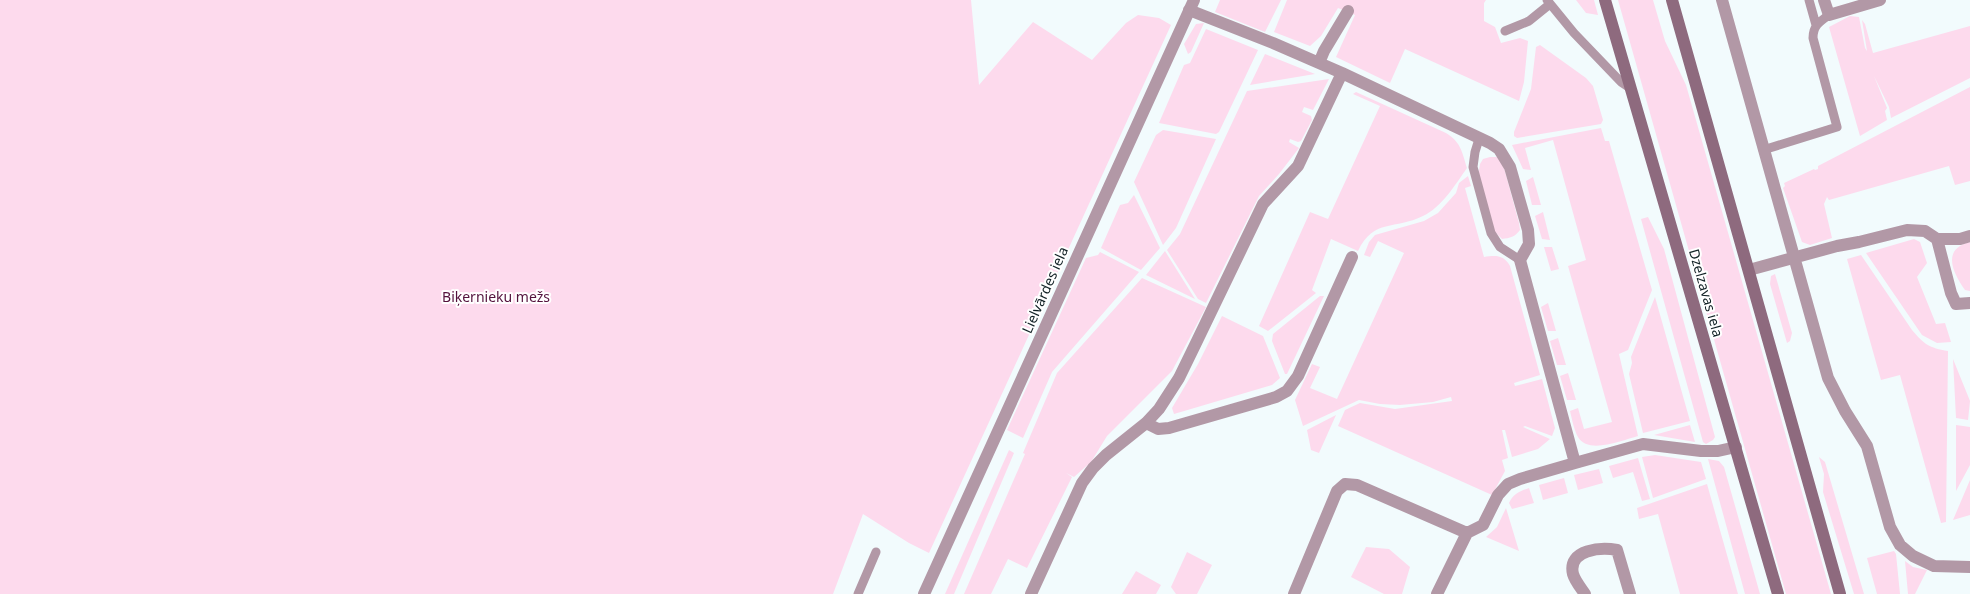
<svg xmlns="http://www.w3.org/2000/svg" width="1970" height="594" font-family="'Noto Sans',sans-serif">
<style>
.green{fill:#fddaed}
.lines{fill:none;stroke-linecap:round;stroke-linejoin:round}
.service{stroke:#b298a6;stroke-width:9}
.minor{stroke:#b298a6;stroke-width:12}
.secondary{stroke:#8e6a7e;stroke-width:12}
.labels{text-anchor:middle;stroke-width:4;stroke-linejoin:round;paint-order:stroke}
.street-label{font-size:14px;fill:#112125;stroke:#fff}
.park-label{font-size:14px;fill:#54123d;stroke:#fff}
</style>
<rect width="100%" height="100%" fill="#f2fbfd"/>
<path class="green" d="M 0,0 L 971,0 L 979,85 L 1033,22 L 1092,60 L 1126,23 L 1138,15 L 1159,18 L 1171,25 L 929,553 L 909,543 L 863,514 L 833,594 L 0,594 Z
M 1220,0 L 1281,0 L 1265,32 L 1215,12 Z
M 1287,0 L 1486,0 L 1484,3 L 1484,21 L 1495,27 L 1501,43 L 1520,38 L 1528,41 L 1524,82 L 1519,101 L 1405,49 L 1390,83 L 1336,57 L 1355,15 L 1338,8 L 1321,36 L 1310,46 L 1274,32 Z
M 1576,0 L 1594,0 L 1598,15 L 1586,13 Z
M 1618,0 L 1653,0 L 1665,41 L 1686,85 L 1831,594 L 1786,594 Z
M 1850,16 L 1859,17 L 1865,48 L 1867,51 L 1862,20 L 1865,24 L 1873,53 L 1970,26 L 1970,78 L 1891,118 L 1889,107 L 1874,76 L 1887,108 L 1885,111 L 1887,120 L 1860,136 L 1829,27 Z
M 1204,23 L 1191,52 L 1188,54 L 1184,44 L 1196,24 Z
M 1206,29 L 1258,50 L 1219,132 L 1216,134 L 1159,123 L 1184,65 L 1190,63 Z
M 1540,45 L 1586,78 L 1593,86 L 1603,120 L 1601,124 L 1517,138 L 1514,136 L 1514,132 L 1531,89 L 1536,47 Z
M 1265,54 L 1315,74 L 1250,85 Z
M 1329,79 L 1313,110 L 1304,107 L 1302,112 L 1311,116 L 1312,120 L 1301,141 L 1298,142 L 1290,139 L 1289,142 L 1299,148 L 1279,174 L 1259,196 L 1206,303 L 1198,299 L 1167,250 L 1180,234 L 1247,91 Z
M 1970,87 L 1970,181 L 1955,185 L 1949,166 L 1829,200 L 1827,197 L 1824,204 L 1832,238 L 1810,245 L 1802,242 L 1783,188 L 1785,186 L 1784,183 L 1814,169 L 1815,170 L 1818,169 L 1818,166 Z
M 1356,92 L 1446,133 C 1461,142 1462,152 1467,168 C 1455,185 1442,207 1423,216 C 1395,230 1374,218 1358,251 L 1331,239 L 1312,290 L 1316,293 L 1268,331 L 1259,326 L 1310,212 L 1328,219 L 1380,106 L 1353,94 Z
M 1601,128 L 1605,141 L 1609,141 L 1652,290 L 1628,350 L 1619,354 L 1638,436 C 1623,440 1588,455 1578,437 C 1574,430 1572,419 1570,411 L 1578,408 L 1584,429 L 1612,422 L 1568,266 L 1586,260 L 1553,140 L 1525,148 L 1531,170 L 1523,169 L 1512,145 Z
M 1163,130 L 1216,139 L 1176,228 L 1163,245 L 1134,182 L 1156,135 Z
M 1490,157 L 1497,157 L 1503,164 L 1519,223 L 1520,230 C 1515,237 1510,238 1502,239 L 1494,231 L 1478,176 L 1480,164 L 1483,159 Z
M 1468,176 L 1471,186 L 1465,188 L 1484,257 C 1496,255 1504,255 1510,266 L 1540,375 L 1514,383 L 1515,386 L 1542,379 L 1555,428 L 1552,436 L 1525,426 L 1523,427 L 1550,439 L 1538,449 L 1512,457 L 1505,430 L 1502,430 L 1508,458 L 1502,460 L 1505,471 L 1492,495 L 1338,426 L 1345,410 L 1360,403 L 1395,409 L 1452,401 L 1451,397 L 1433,402 L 1400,405 L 1380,404 L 1359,400 L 1303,426 L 1295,400 L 1312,364 L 1320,367 L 1310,388 L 1337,399 L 1404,253 L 1378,241 L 1370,257 L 1364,255 L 1369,242 L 1375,235 L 1424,221 L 1438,213 L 1456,193 L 1459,183 Z
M 1533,177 L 1541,205 L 1532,205 L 1526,181 Z
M 1134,195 L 1160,248 L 1141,270 L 1101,248 L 1120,205 L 1128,203 Z
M 1543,212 L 1550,240 L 1542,239 L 1535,216 Z
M 1648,217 L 1664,249 L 1715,437 L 1713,440 L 1706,444 L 1703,442 L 1641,219 Z
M 1914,239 L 1920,242 L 1927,263 L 1917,277 L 1936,324 L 1945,323 L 1951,342 L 1937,343 L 1922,335 L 1866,253 Z
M 1970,242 L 1970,291 L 1965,290 C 1953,273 1941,249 1970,242 Z
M 1544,247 L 1552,247 L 1559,269 L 1551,271 Z
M 1165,251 L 1195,299 L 1146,275 Z
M 1100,252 L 1139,272 L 1052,372 L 1023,438 L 1007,430 L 1086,258 L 1098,255 Z
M 1861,255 L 1912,330 C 1924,344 1929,348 1948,351 L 1946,522 L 1941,523 L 1900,375 L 1881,380 L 1847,259 Z
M 1775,274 L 1792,333 L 1790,341 L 1787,343 L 1770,284 L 1771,276 Z
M 1142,278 L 1206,307 L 1172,371 L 1107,436 L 1091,462 L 1074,477 L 1066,473 L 1072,477 L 1027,568 L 1008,559 L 991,594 L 964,594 L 1025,454 L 1023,453 L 1057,373 Z
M 1320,296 L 1324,296 L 1287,374 L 1285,374 L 1272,341 L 1273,334 Z
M 1655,297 L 1690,421 L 1643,433 L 1629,374 L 1632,363 L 1631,357 Z
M 1548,303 L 1556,331 L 1548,331 L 1541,307 Z
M 1222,316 L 1263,336 L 1280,378 L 1272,385 L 1174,414 L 1172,408 L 1198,364 Z
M 1558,338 L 1566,365 L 1557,365 L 1550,341 Z
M 1953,359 L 1970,401 L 1968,420 L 1956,418 Z
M 1568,373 L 1576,400 L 1567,400 L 1560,376 Z
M 1336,415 L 1319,453 L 1311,450 L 1307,430 Z
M 1690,425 L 1695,442 L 1654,435 Z
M 1956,425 L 1970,427 L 1970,465 L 1956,491 Z
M 1009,450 L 1014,453 L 954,594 L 945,594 Z
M 1655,455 L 1701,462 L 1706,479 L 1653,498 L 1642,457 Z
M 1819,457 L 1825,462 L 1864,594 L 1854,594 L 1823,492 L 1824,474 Z
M 1638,458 L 1650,499 L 1642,501 L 1633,472 L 1613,478 L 1609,466 Z
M 1708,459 L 1719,461 L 1724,467 L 1760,594 L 1745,594 Z
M 1599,469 L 1603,483 L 1578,490 L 1574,475 Z
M 1564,478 L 1568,493 L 1543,500 L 1539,485 Z
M 1970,480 L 1970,515 L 1953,520 Z
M 1707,484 L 1738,594 L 1680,594 L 1658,514 L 1639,519 L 1637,508 Z
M 1529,488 L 1534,503 L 1512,509 L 1509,503 C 1513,494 1520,491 1529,488 Z
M 1506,508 L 1519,551 L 1486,537 L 1497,527 Z
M 1366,547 L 1389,549 L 1410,567 L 1402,594 L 1384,594 L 1351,577 Z
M 1894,551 L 1896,554 L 1900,594 L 1877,594 L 1867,558 Z
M 1187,552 L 1212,565 L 1197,594 L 1176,594 L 1171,587 Z
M 1905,561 L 1913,567 L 1927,570 L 1915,594 L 1908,594 Z
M 1136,571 L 1161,585 L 1156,594 L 1122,594 Z"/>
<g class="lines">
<path class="service" d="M 1547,0 L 1574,33 L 1621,82 L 1630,88
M 1809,0 L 1816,25
M 1505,31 L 1529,21 L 1550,4
M 1479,139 L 1475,152 L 1473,167 L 1491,233 L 1500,247 L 1520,260
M 1763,150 L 1837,127 L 1813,38 C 1813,26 1819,22 1829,15
M 858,594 L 876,552"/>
<path class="minor" d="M 1722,0 L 1828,378 L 1845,411 L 1867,446 L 1890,527 L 1900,545 L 1913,556 L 1934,566 L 1970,567
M 1824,0 L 1829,15 L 1880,0
M 1189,10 L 1273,43 L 1342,73 L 1490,143 L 1499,149 L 1510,167 L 1528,230 L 1529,244 L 1520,260 L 1575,463 L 1643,444 L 1701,451 L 1718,451 L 1736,447
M 1319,63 L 1324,51 L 1348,11
M 1937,239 L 1951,293 L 1956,304 L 1970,303
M 1749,270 L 1837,246 L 1859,242 L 1907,230 L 1925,231 L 1937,239 L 1960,239 L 1970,236
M 1146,423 L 1158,429 L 1169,428 L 1276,397 L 1287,391 L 1298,376 L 1352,257
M 924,594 L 1194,0
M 1031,594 L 1082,483 L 1093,468 L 1106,455 L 1146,423 L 1159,409 L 1179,378 L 1197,341 L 1263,204 L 1298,166 L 1342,73
M 1294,594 L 1337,491 L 1345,484 L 1357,485 L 1467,533
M 1437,594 L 1467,533 L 1483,525 L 1498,495 L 1508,484 L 1520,479 L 1575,463
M 1585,594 C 1581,588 1575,581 1573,574 C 1567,549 1602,547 1617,550 L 1630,594"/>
<path class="secondary" d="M 1605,0 L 1778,594
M 1672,0 L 1840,594"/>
</g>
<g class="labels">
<g class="street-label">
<text transform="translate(1045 290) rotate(-66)" y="5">Lielvārdes iela</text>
<text transform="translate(1706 293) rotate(74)" y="5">Dzelzavas iela</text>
</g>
<g class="park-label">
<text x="496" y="302">Biķernieku mežs</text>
</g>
</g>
</svg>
